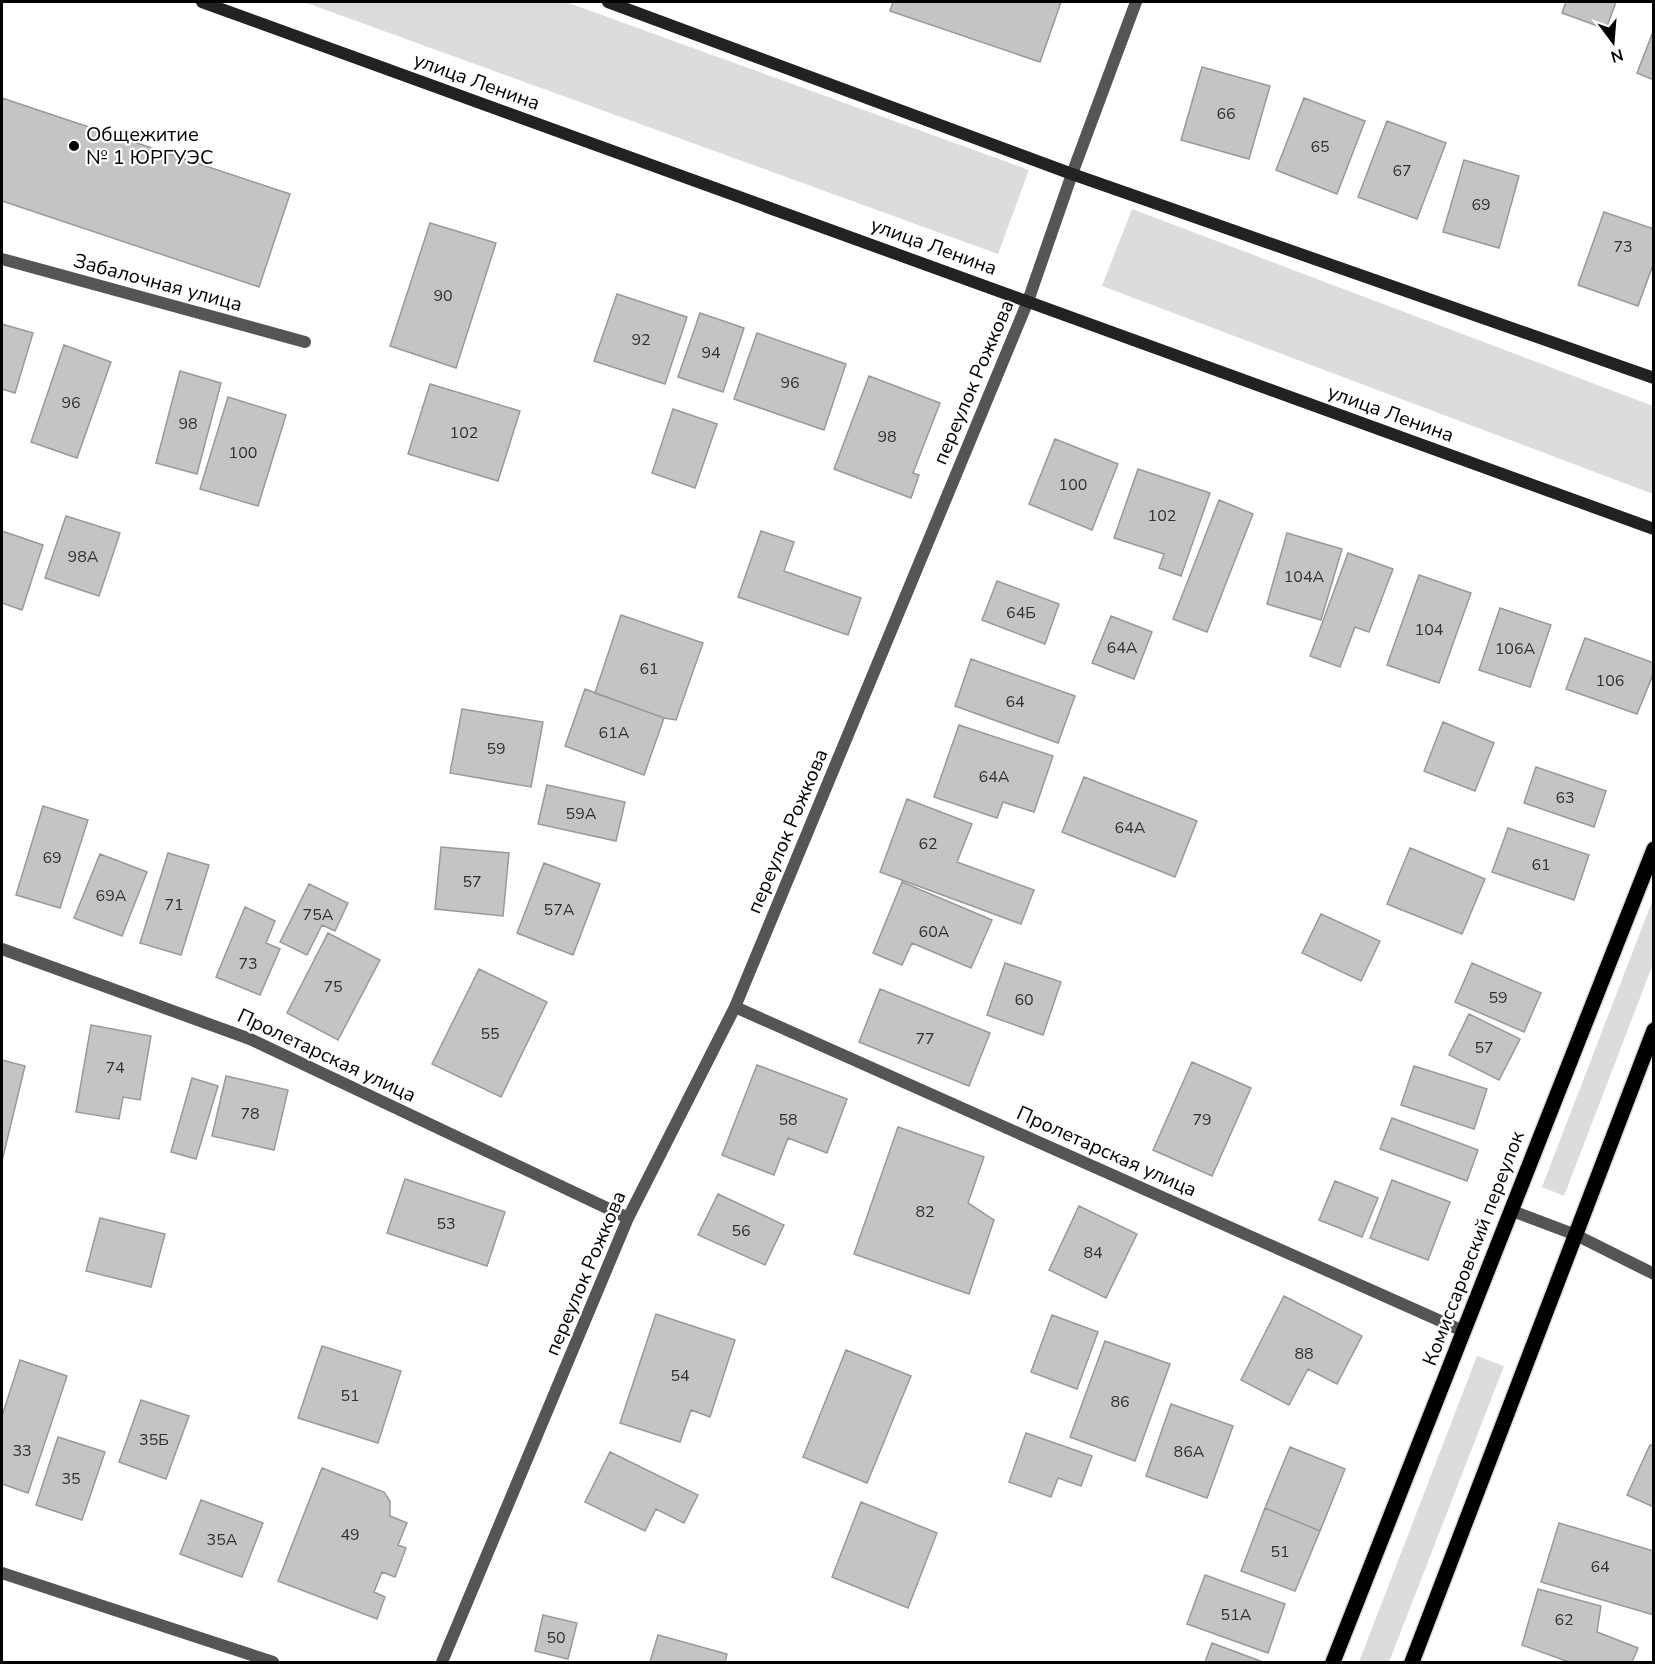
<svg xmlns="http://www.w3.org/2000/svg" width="1655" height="1664" font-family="'Nunito Sans',sans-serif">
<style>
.green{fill:#dcdcdc}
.building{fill:#c4c4c4;stroke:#999;stroke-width:1.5}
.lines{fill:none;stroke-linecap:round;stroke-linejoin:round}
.primary-casing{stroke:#dbdbdb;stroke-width:18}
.minor{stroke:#555;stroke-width:12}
.secondary{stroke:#222;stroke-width:12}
.primary{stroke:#000;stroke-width:15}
.poi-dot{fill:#000;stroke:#fff;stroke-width:2}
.labels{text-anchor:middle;stroke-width:4.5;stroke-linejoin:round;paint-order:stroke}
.number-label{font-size:16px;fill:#313131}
.street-label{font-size:20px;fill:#000;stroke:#fff}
.poi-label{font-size:20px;fill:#000;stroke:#fff;text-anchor:start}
</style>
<rect width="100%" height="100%" fill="#fff"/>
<path class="green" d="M 304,2 L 566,2 L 1029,170 L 998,254 Z
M 1132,209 L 1653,406 L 1653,494 L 1102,286 Z
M 1653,899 L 1653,964 L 1564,1196 L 1542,1187 Z
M 1477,1356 L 1504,1366 L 1389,1662 L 1359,1662 Z"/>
<path class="building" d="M 893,2 L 1061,2 L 1040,62 L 890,11 Z
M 1566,2 L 1616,2 L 1606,29 L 1562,13 Z
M 1654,29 L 1654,80 L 1637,73 Z
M 1202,67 L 1270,86 L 1249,159 L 1181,140 Z
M 2,98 L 290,194 L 259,287 L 2,201 Z
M 1304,98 L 1365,121 L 1337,194 L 1276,170 Z
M 1387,121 L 1446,143 L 1417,219 L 1358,197 Z
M 1464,160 L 1519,176 L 1499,248 L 1443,232 Z
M 1604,212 L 1654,229 L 1654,262 L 1638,306 L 1578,285 Z
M 430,223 L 496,243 L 456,368 L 390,346 Z
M 617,294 L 687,317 L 665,384 L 594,361 Z
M 700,313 L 744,328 L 723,392 L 678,377 Z
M 2,324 L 33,333 L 15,393 L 2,389 Z
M 757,333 L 846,364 L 824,430 L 734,399 Z
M 64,345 L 111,362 L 77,458 L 31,442 Z
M 180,371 L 221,383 L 197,474 L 156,463 Z
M 869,376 L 940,403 L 913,473 L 919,475 L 911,498 L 834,469 Z
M 430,384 L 520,411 L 498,481 L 408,454 Z
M 228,397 L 286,415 L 258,506 L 200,489 Z
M 673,409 L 717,424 L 695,488 L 652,473 Z
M 1055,439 L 1118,464 L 1092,530 L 1029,504 Z
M 1138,469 L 1210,493 L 1181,576 L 1159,568 L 1164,554 L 1114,538 Z
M 1219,500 L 1253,514 L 1207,632 L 1173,619 Z
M 66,516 L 120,533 L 99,596 L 45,578 Z
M 2,531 L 43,545 L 22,610 L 2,603 Z
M 761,531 L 794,542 L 784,571 L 861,598 L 848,635 L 738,597 Z
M 1287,533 L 1342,549 L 1321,620 L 1267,604 Z
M 1348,553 L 1393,569 L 1369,632 L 1355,627 L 1340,667 L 1310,656 Z
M 1419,575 L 1471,593 L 1439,683 L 1387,665 Z
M 997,581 L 1059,604 L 1045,644 L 982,620 Z
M 1500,608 L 1551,625 L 1530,687 L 1479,670 Z
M 621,615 L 703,643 L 676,720 L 664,718 L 595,693 Z
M 1111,616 L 1152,632 L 1134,679 L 1092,663 Z
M 1585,638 L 1654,663 L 1654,672 L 1637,714 L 1566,689 Z
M 971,659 L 1075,696 L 1058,743 L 955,706 Z
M 585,689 L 664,718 L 644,775 L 565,746 Z
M 462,709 L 543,722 L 531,787 L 450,773 Z
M 1443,722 L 1494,743 L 1475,791 L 1424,771 Z
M 959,725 L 1053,756 L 1034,812 L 1003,802 L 997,818 L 934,797 Z
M 1536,767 L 1606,791 L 1594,827 L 1524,803 Z
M 1084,777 L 1197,821 L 1175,877 L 1062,832 Z
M 547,785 L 625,802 L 616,841 L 538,824 Z
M 907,799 L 972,824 L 957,862 L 1034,890 L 1021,924 L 880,872 Z
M 43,806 L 88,820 L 60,908 L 16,895 Z
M 1508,828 L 1589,855 L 1574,900 L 1492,872 Z
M 441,847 L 509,853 L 503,916 L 435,909 Z
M 1410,848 L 1485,879 L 1462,934 L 1387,904 Z
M 168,853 L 209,865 L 181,955 L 140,943 Z
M 100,854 L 147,872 L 122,936 L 74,918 Z
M 544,863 L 600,884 L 573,955 L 517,933 Z
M 902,882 L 992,920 L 971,968 L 912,943 L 902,965 L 873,953 Z
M 309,884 L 348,903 L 335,931 L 322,925 L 307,955 L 280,942 Z
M 245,907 L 275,921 L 266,943 L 280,949 L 260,995 L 216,977 Z
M 1321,914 L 1380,941 L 1361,981 L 1302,953 Z
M 328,933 L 380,960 L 338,1040 L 287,1013 Z
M 1005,963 L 1061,982 L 1043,1035 L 987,1015 Z
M 1472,963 L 1541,993 L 1524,1032 L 1455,1002 Z
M 479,969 L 547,1002 L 501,1097 L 432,1064 Z
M 880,989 L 990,1033 L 969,1086 L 859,1042 Z
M 1469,1014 L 1520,1039 L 1499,1080 L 1449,1055 Z
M 91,1025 L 151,1036 L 140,1100 L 123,1097 L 119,1119 L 76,1112 Z
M 2,1060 L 25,1066 L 2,1161 Z
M 1192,1062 L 1251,1088 L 1212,1176 L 1153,1150 Z
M 757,1065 L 847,1099 L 827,1153 L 788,1138 L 774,1175 L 722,1155 Z
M 1414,1066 L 1487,1089 L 1474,1129 L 1401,1105 Z
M 226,1076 L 288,1090 L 274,1150 L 212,1136 Z
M 192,1078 L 218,1086 L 196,1159 L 171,1152 Z
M 1392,1118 L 1478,1150 L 1467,1181 L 1380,1149 Z
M 898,1127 L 984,1157 L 968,1203 L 994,1220 L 969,1294 L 854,1254 Z
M 405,1179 L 505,1212 L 487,1266 L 387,1233 Z
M 1392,1180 L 1450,1202 L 1428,1260 L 1370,1238 Z
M 1335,1181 L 1378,1198 L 1362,1237 L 1319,1220 Z
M 718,1194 L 784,1225 L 765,1265 L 698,1235 Z
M 1079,1206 L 1137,1234 L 1106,1298 L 1049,1270 Z
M 100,1218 L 165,1234 L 151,1287 L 86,1271 Z
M 1284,1296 L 1362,1336 L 1337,1384 L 1308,1369 L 1289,1405 L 1241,1380 Z
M 656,1314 L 735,1340 L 710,1417 L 691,1410 L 680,1442 L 620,1423 Z
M 1052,1315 L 1098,1332 L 1077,1389 L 1031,1372 Z
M 1105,1341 L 1170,1364 L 1135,1461 L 1070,1437 Z
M 322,1346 L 401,1371 L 378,1443 L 298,1418 Z
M 846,1350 L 911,1376 L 867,1483 L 803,1457 Z
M 20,1360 L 67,1376 L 28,1493 L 2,1484 L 2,1416 Z
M 141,1400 L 189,1416 L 166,1479 L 119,1462 Z
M 1171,1404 L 1233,1426 L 1207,1498 L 1146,1476 Z
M 1026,1433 L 1092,1456 L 1081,1486 L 1058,1478 L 1051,1497 L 1009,1482 Z
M 58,1437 L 105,1452 L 82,1520 L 36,1505 Z
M 1650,1445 L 1654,1446 L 1654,1507 L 1627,1495 Z
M 1290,1447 L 1345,1469 L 1320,1531 L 1265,1508 Z
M 610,1452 L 698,1495 L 684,1523 L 656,1509 L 645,1531 L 585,1502 Z
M 322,1468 L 384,1492 L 390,1501 L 390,1516 L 407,1523 L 398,1545 L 406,1548 L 395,1577 L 382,1572 L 374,1592 L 385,1597 L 377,1619 L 278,1581 Z
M 201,1500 L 263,1523 L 242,1577 L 180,1554 Z
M 861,1502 L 937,1533 L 908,1608 L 832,1577 Z
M 1265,1508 L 1320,1531 L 1295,1591 L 1241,1571 Z
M 1559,1523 L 1654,1551 L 1654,1615 L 1541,1582 Z
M 1205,1575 L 1285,1604 L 1268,1653 L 1187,1624 Z
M 1538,1589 L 1601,1606 L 1597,1632 L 1638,1648 L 1632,1662 L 1569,1662 L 1522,1645 Z
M 543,1615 L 577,1623 L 568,1659 L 535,1651 Z
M 658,1635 L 727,1654 L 725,1662 L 650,1662 Z
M 1212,1643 L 1263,1662 L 1205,1662 Z"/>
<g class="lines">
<g class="primary-casing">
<path id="primary" d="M 1333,1662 L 1654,849
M 1412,1662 L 1654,1030"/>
</g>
<path class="minor" d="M 2,259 L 305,342
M 2,949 L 250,1039 L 628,1218
M 735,1007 L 1463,1331
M 1510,1210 L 1576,1235 L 1654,1274
M 2,1573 L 273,1662
M 442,1662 L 628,1218 L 735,1007 L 1028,301 L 1072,174 L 1136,2"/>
<path class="secondary" d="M 202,2 L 1654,529
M 608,2 L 1072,174 L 1654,378"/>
<use href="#primary" class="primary"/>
</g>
<circle class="poi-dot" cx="74" cy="146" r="6"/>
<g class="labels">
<g class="number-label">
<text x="1226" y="119">66</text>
<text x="1320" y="152">65</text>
<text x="1402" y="176">67</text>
<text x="1481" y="210">69</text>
<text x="1623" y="252">73</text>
<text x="443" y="301">90</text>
<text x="641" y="345">92</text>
<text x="711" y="358">94</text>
<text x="790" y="388">96</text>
<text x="71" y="408">96</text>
<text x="188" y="429">98</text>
<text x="464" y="438">102</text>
<text x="887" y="442">98</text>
<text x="243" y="458">100</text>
<text x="1073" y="490">100</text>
<text x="1162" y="521">102</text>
<text x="83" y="562">98А</text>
<text x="1304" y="582">104А</text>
<text x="1021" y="618">64Б</text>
<text x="1429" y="635">104</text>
<text x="1122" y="653">64А</text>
<text x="1515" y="654">106А</text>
<text x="649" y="674">61</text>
<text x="1610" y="686">106</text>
<text x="1015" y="707">64</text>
<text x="614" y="738">61А</text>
<text x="496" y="754">59</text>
<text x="994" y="782">64А</text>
<text x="1565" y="803">63</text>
<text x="581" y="819">59А</text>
<text x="1130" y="833">64А</text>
<text x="928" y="849">62</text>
<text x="52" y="863">69</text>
<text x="1541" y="870">61</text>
<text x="472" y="887">57</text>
<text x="111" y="901">69А</text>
<text x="174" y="910">71</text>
<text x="559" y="915">57А</text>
<text x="318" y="920">75А</text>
<text x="934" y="937">60А</text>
<text x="248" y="969">73</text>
<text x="333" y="992">75</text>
<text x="1498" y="1003">59</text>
<text x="1024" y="1005">60</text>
<text x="490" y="1039">55</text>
<text x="925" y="1044">77</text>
<text x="1484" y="1053">57</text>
<text x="115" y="1073">74</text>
<text x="250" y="1119">78</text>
<text x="788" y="1125">58</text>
<text x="1202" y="1125">79</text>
<text x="925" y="1217">82</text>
<text x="446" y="1229">53</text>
<text x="741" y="1236">56</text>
<text x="1093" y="1258">84</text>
<text x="1304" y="1359">88</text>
<text x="680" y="1381">54</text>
<text x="350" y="1401">51</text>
<text x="1120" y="1407">86</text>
<text x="154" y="1445">35Б</text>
<text x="22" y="1456">33</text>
<text x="1189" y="1457">86А</text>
<text x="71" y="1484">35</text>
<text x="350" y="1540">49</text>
<text x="222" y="1545">35А</text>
<text x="1280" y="1557">51</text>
<text x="1600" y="1572">64</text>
<text x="1236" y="1620">51А</text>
<text x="1564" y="1625">62</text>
<text x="556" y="1643">50</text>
</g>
<g class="street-label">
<text transform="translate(477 81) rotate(20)" y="7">улица Ленина</text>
<text transform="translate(934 246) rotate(20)" y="7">улица Ленина</text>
<text transform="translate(158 282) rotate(15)" y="7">Забалочная улица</text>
<text transform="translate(973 382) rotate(-67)" y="7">переулок Рожкова</text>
<text transform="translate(1391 413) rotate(20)" y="7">улица Ленина</text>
<text transform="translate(787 831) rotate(-67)" y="7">переулок Рожкова</text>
<text transform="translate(327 1055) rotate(25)" y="7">Пролетарская улица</text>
<text transform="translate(1107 1151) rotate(24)" y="7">Пролетарская улица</text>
<text transform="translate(1473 1248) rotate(-69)" y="7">Комиссаровский переулок</text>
<text transform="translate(585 1273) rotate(-67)" y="7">переулок Рожкова</text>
</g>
<g class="poi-label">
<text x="86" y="141">Общежитие<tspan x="86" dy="23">№ 1 ЮРГУЭС</tspan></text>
</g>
</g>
<rect width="1655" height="1664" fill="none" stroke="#000000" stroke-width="6"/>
<g transform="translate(1613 42) rotate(164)" stroke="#ffffff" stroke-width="4.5" paint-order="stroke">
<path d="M0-4.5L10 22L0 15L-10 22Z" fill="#000000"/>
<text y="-9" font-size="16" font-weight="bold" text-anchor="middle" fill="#000000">N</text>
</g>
</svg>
